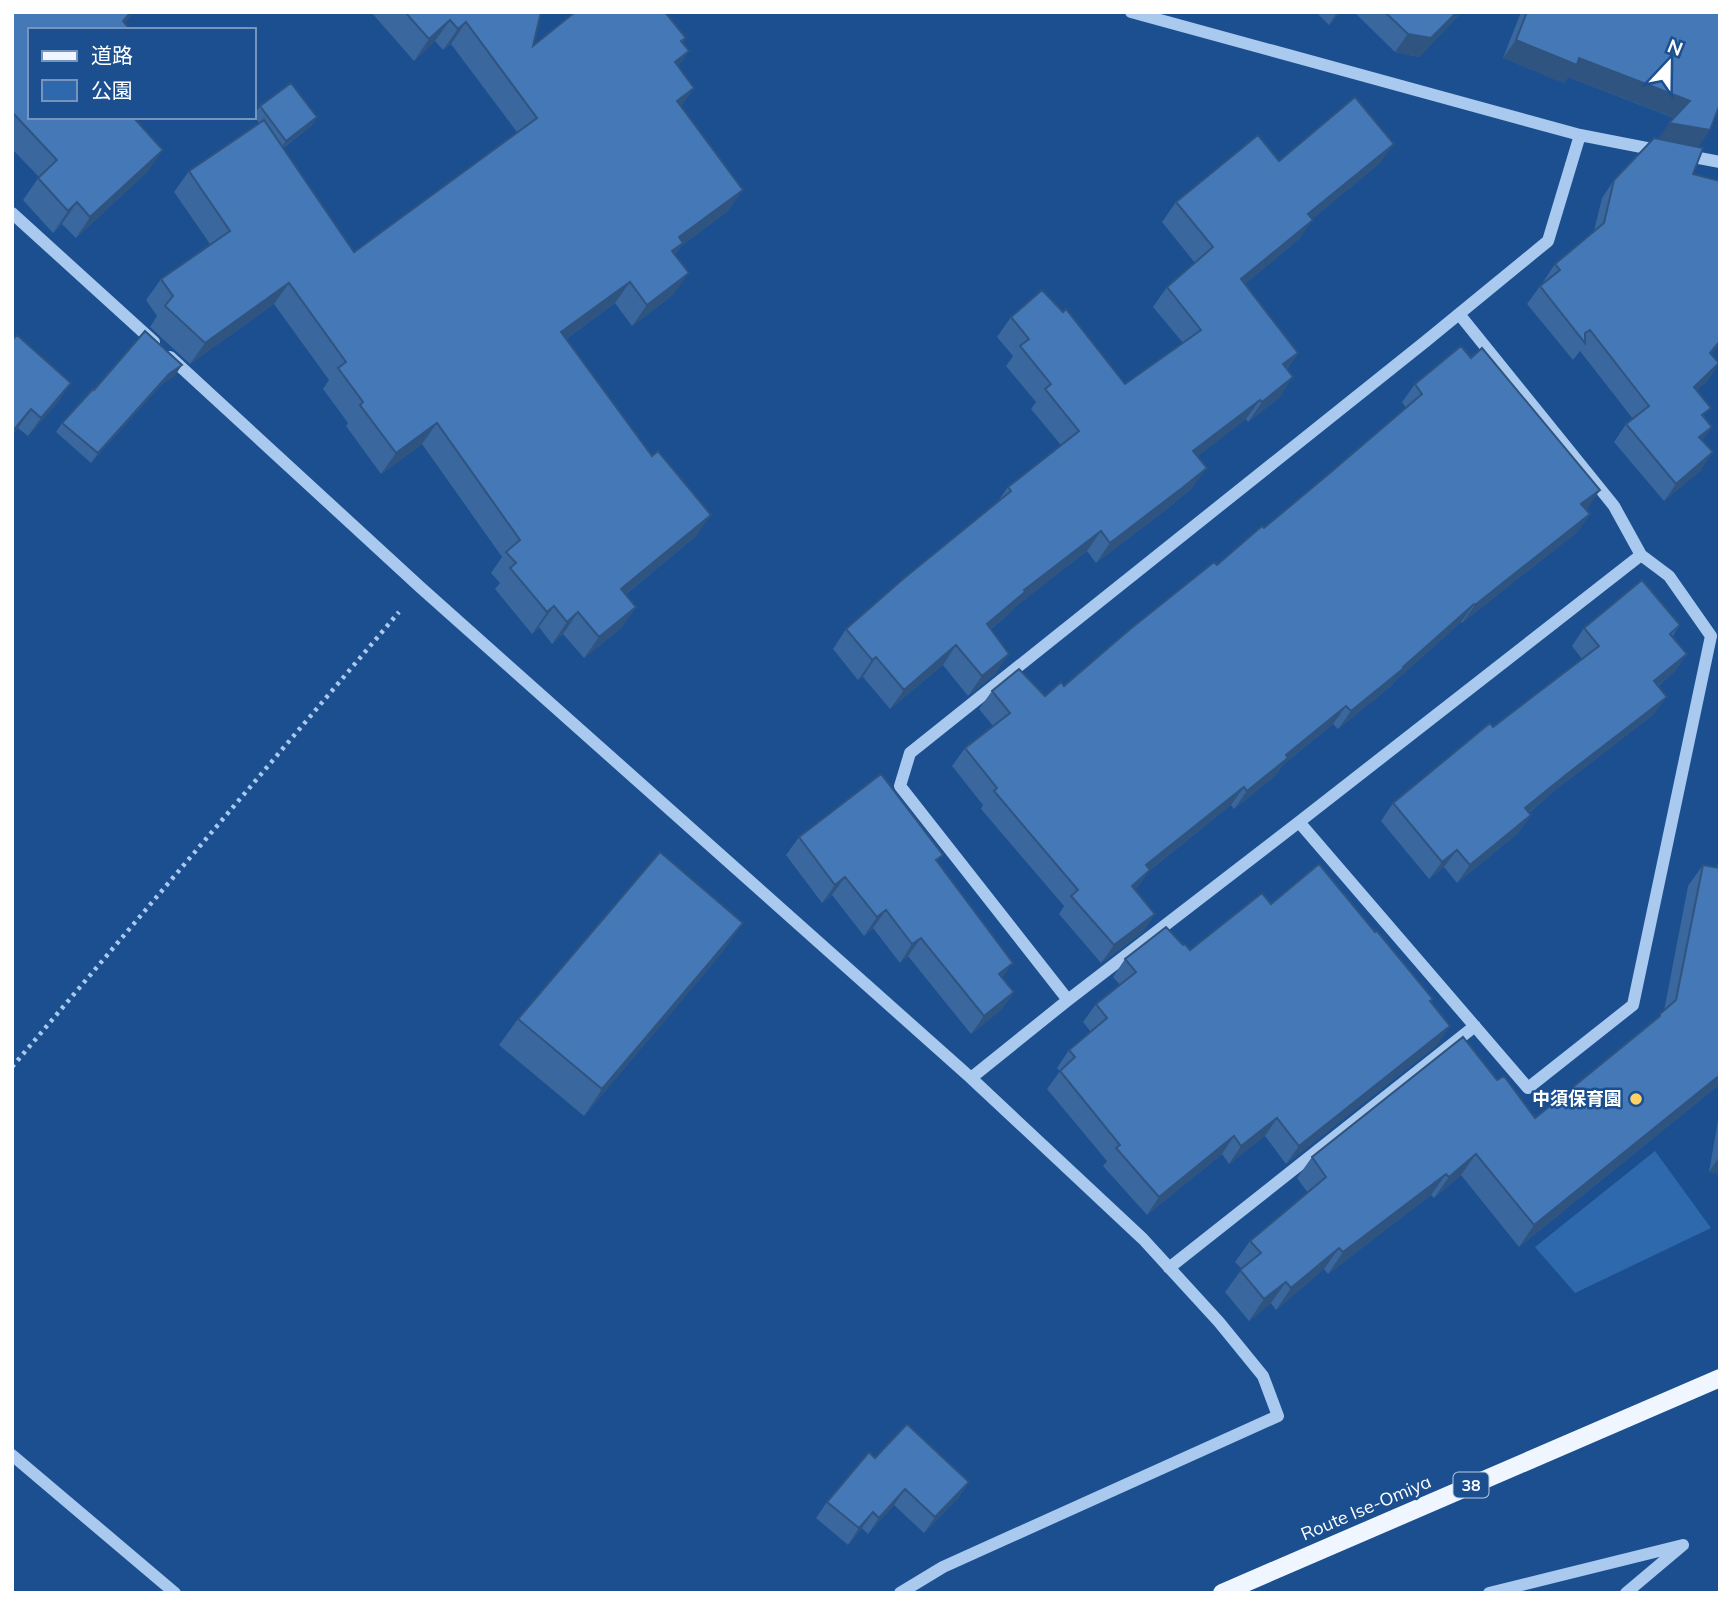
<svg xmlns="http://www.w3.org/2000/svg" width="1732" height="1605" font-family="Mulish,'Noto Sans JP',sans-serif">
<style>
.green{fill:#2e69ad}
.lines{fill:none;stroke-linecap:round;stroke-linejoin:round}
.path{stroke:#a9c9ee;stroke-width:4.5;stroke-dasharray:3.5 5;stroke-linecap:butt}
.minor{stroke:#a9c9ee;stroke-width:12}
.major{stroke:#f0f6ff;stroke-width:18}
.wall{fill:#3a679d}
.shaded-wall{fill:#305480}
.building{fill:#4478b7;stroke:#305480;stroke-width:2}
.poi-dot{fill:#ffd166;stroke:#1b4f8f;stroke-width:2.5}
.labels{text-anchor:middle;stroke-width:5;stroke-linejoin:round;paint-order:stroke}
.shield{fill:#1b4f8f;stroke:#bbcadd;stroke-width:2}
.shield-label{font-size:16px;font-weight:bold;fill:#fff}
.poi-label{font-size:18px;font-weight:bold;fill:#fff;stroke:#1b4f8f;text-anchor:end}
.street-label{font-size:18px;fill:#fff;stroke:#1b4f8f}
</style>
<rect width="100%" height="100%" fill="#1b4f8f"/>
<path class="green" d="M 1655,1151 L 1711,1228 L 1575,1293 L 1535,1247 Z"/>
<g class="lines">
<path class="path" d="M 12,1067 L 399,612"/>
<path class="minor" d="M 1131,12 L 1580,135 L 1662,151
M 1683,155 L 1720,162
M 12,213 L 154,342
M 170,357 L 420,587 L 971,1078 L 1143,1239 L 1219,1322 L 1263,1376 L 1278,1416 L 943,1567 L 900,1593
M 1299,822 L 1528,1088 L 1633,1005 L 1711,636 L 1669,576 L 1641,555 L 1614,506 L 1459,314
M 1068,1000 L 900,786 L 910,753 L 1426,341 L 1548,241 L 1580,135
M 971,1078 L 1068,1000 L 1299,822 L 1641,555
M 1169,1268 L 1475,1026
M 12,1455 L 175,1593
M 1489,1593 L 1683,1545 L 1626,1593"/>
<path class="major" d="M 1222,1593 L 1720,1378"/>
</g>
<path class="wall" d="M 12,12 L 30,30 L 148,171 L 76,238 L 62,224 L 53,233 L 23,200 L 39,177 L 12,149 Z
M 371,12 L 541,12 L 533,46 L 686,38 L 682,43 L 689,51 L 678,66 L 681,107 L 728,211 L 681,246 L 675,255 L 674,294 L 632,326 L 615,303 L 566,339 L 696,536 L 626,594 L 636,607 L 621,628 L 584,658 L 563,634 L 552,644 L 539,627 L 532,634 L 495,589 L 500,583 L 491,573 L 502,557 L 422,444 L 381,474 L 346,426 L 348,423 L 323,389 L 329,380 L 274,304 L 190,364 L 150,327 L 157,316 L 146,300 L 161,279 L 210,244 L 174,192 L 189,171 L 259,123 L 254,115 L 260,106 L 317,117 L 311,126 L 283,148 L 354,252 L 517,132 L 451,44 L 443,50 L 435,41 L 414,61 Z
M 1316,12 L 1341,12 L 1329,25 Z
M 1354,12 L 1462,12 L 1419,57 L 1395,52 Z
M 1521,12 L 1720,12 L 1693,174 L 1720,344 L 1711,354 L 1719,363 L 1707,381 L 1697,390 L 1704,418 L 1712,427 L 1702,440 L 1701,470 L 1664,501 L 1614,442 L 1626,424 L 1633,419 L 1580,351 L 1573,360 L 1527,304 L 1540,286 L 1544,283 L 1543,282 L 1555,264 L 1594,231 L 1602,198 L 1614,180 L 1658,139 L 1674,118 L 1568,77 L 1564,83 L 1503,58 Z
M 1279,161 L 1380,163 L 1312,219 L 1299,239 L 1245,284 L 1298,353 L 1287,369 L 1280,397 L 1248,422 L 1246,419 L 1197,456 L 1193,487 L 1168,508 L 1096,563 L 1087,551 L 1016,606 L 1011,612 L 991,629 L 996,673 L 968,696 L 943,665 L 890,709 L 863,677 L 858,680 L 833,649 L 846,629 L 998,501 L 1008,487 L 1061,445 L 1031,409 L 1036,402 L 1006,366 L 1013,356 L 997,337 L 1011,317 L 1125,384 L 1183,343 L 1153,307 L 1167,287 L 1195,263 L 1162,222 L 1176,202 Z
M 12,340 L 71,383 L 58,402 L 28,436 L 18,428 L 12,435 Z
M 182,365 L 175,375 L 162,384 L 91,463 L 56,432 L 62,423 L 94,390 Z
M 1415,384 L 1588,508 L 1586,509 L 1590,514 L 1577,532 L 1462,623 L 1461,622 L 1394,682 L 1391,686 L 1338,729 L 1333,724 L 1284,764 L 1275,776 L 1234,809 L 1231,805 L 1150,870 L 1135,890 L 1143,932 L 1101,963 L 1059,914 L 1064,906 L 981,809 L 983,805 L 952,766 L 965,748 L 993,726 L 979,709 L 992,691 L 1045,696 L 1064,686 L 1264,528 L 1331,472 L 1406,408 L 1402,402 Z
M 1680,625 L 1672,637 L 1687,654 L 1674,672 L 1658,686 L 1654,714 L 1554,791 L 1529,813 L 1531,815 L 1518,833 L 1457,883 L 1444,867 L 1429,879 L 1381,821 L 1393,803 L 1582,659 L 1572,646 L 1584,628 Z
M 799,837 L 937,863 L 1002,978 L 1014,992 L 1001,1010 L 971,1034 L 908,956 L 900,963 L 873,928 L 864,936 L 832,895 L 822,903 L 786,855 Z
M 1720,853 L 1720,1084 L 1519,1247 L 1461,1175 L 1434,1198 L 1431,1195 L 1328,1274 L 1324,1269 L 1276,1310 L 1271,1303 L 1249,1321 L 1225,1292 L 1242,1269 L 1235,1262 L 1250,1241 L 1308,1193 L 1297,1178 L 1312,1157 L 1497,1080 L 1535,1118 L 1657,1018 L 1664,1011 L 1688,886 L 1703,865 L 1717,868 Z
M 1271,904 L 1431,1002 L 1438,1044 L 1286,1164 L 1265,1136 L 1229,1164 L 1222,1154 L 1147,1215 L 1103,1166 L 1107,1161 L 1047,1089 L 1060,1071 L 1057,1068 L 1069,1050 L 1091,1032 L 1083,1022 L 1096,1004 L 1120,985 L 1113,977 L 1125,959 L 1183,945 L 1190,950 Z
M 725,949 L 584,1116 L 499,1045 L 518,1019 Z
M 1720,1109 L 1720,1174 L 1709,1172 Z
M 875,1458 L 969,1482 L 958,1498 L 924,1533 L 894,1505 L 868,1534 L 862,1528 L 848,1545 L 816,1518 L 827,1502 Z"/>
<path class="shaded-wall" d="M 131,12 L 134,12 L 119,30 L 117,30 Z
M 1337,12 L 1341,12 L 1329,25 Z
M 1457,12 L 1462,12 L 1419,57 L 1395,52 L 1408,34 Z
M 450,20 L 435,41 L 414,61 L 429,39 Z
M 466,22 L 451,44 L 443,50 L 458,29 Z
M 1516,40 L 1579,58 L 1690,101 L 1678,119 L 1568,77 L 1564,83 L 1503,58 Z
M 689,51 L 674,72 L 675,62 Z
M 694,88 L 679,110 L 677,101 Z
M 317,117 L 311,126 L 279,150 L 286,141 Z
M 1669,123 L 1710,130 L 1697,149 L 1657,141 Z
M 1394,144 L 1380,163 L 1294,234 L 1308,214 Z
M 163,150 L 148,171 L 76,238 L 90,217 Z
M 743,190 L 728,211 L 681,246 L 669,264 L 657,272 L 679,237 Z
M 77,202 L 62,224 L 53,233 L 68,211 Z
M 1313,220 L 1299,239 L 1227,299 L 1241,279 Z
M 689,273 L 674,294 L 632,326 L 647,305 Z
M 630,282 L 615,303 L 546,353 L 561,332 Z
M 289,283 L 274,304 L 190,364 L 205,343 Z
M 1720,341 L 1720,344 L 1697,370 L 1710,353 Z
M 1298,353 L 1284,372 L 1283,364 Z
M 1719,363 L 1707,381 L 1681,404 L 1694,387 Z
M 182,365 L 175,375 L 162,384 L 91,463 L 98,453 L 169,374 Z
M 1293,377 L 1280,397 L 1248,422 L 1262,402 Z
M 71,383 L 58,402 L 28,436 L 41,418 Z
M 1260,400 L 1246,419 L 1179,471 L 1193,451 Z
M 31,409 L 18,428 L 12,435 L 12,432 Z
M 437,423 L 422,444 L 381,474 L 396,453 Z
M 1712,427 L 1699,445 L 1699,437 Z
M 1713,452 L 1701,470 L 1664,501 L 1676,484 Z
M 1207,468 L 1193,487 L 1168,508 L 1096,563 L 1110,543 Z
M 1600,490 L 1588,508 L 1569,522 L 1581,504 Z
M 1590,514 L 1577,532 L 1462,623 L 1475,605 Z
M 711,515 L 696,536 L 606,610 L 621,589 Z
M 1101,531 L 1087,551 L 1016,606 L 1011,612 L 973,643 L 987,624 L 1024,590 Z
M 1474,604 L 1461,622 L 1394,682 L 1391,686 L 1338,729 L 1351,711 L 1403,667 Z
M 554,606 L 539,627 L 532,634 L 547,612 Z
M 636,607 L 621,628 L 584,658 L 599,637 Z
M 578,612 L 563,634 L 552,644 L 567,622 Z
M 956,645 L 943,665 L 890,709 L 904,690 Z
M 1009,654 L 996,673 L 968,696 L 982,676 Z
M 1687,654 L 1674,672 L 1641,699 L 1654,681 Z
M 876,657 L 863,677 L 858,680 L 872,660 Z
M 1667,697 L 1654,714 L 1554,791 L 1513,826 L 1525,808 L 1567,774 Z
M 1346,706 L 1333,724 L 1284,764 L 1275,776 L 1234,809 L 1247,791 L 1286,755 Z
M 1244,787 L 1231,805 L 1133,883 L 1146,865 Z
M 1531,815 L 1518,833 L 1457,883 L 1470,865 Z
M 1457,850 L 1444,867 L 1429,879 L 1442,862 Z
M 1150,870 L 1137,888 L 1119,904 L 1132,886 Z
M 845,877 L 832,895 L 822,903 L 835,885 Z
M 886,910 L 873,928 L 864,936 L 877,917 Z
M 1155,914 L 1143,932 L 1101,963 L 1114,945 Z
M 743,923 L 725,949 L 584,1116 L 602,1089 Z
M 921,938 L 908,956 L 900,963 L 912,944 Z
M 1013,963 L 1000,981 L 999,974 Z
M 1014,992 L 1001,1010 L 971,1034 L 984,1016 Z
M 1450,1026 L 1438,1044 L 1286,1164 L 1299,1146 Z
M 1720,1075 L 1720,1084 L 1519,1247 L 1534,1225 Z
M 1277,1118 L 1265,1136 L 1229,1164 L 1241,1146 Z
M 1234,1136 L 1222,1154 L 1147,1215 L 1159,1197 Z
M 1476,1154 L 1461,1175 L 1434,1198 L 1449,1177 Z
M 1720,1156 L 1720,1174 L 1709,1172 Z
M 1446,1174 L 1431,1195 L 1328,1274 L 1343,1252 Z
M 1339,1248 L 1324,1269 L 1276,1310 L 1291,1288 Z
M 1286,1282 L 1271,1303 L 1249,1321 L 1264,1299 Z
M 969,1482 L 958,1498 L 924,1533 L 935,1517 Z
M 905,1489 L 894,1505 L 868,1534 L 879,1518 Z
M 873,1512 L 862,1528 L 848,1545 L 859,1528 Z"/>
<path class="building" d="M 12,12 L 131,12 L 123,21 L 130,30 L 30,30 L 30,117 L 133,117 L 163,150 L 90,217 L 77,202 L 68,211 L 38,178 L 57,160 L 12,112 Z
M 405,12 L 541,12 L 533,46 L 575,12 L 665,12 L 686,38 L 681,41 L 689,51 L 675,62 L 694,88 L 677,101 L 743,190 L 679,237 L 683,243 L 672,251 L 689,273 L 647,305 L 630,282 L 561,332 L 652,456 L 658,451 L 711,515 L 621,589 L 636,607 L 599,637 L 578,612 L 567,622 L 554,606 L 547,612 L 510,568 L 516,563 L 506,552 L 520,540 L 437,423 L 396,453 L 360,405 L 363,402 L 338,368 L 346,362 L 289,283 L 205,343 L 165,306 L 173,296 L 161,279 L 230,231 L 189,171 L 264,120 L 354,252 L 537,118 L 466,22 L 458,29 L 450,20 L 429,39 Z
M 1385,12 L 1457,12 L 1431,38 L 1408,34 Z
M 1527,12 L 1720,12 L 1720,104 L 1710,130 L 1669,123 L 1690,101 L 1579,58 L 1577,65 L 1516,40 Z
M 291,83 L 317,117 L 286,141 L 260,106 Z
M 1355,97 L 1394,144 L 1308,214 L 1313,220 L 1241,279 L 1298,353 L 1283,364 L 1293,377 L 1262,402 L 1260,400 L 1193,451 L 1207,468 L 1182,488 L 1110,543 L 1101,531 L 1024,590 L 1025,592 L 987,624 L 1009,654 L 982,676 L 956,645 L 904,690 L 876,657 L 872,660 L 846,629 L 903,579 L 1011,491 L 1008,487 L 1079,431 L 1045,389 L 1051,384 L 1020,346 L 1029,339 L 1011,317 L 1042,290 L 1063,312 L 1066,309 L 1125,384 L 1201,330 L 1167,287 L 1213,247 L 1176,202 L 1258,135 L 1279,161 Z
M 1654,138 L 1703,148 L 1693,174 L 1720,181 L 1720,341 L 1710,353 L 1719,363 L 1694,387 L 1711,408 L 1702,415 L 1712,427 L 1699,437 L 1713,452 L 1676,484 L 1626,424 L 1649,406 L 1590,330 L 1585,333 L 1585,343 L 1540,286 L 1560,270 L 1555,264 L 1604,223 L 1614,180 Z
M 145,331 L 182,365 L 169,374 L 98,453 L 62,423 L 93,389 L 94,390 Z
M 17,335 L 71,383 L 41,418 L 31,409 L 12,432 L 12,340 Z
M 1461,346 L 1471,358 L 1482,348 L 1600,490 L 1581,504 L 1590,514 L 1475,605 L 1474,604 L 1403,667 L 1404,668 L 1351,711 L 1346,706 L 1286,755 L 1288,758 L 1247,791 L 1244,787 L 1146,865 L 1150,870 L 1132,886 L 1155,914 L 1114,945 L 1071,896 L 1078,890 L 994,791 L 997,788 L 965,748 L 1010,713 L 992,691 L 1019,669 L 1045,696 L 1061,682 L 1064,686 L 1129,630 L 1214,562 L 1217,565 L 1262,526 L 1264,528 L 1331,472 L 1422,394 L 1415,384 Z
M 1642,580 L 1680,625 L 1670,634 L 1687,654 L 1654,681 L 1667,697 L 1567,774 L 1525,808 L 1531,815 L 1470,865 L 1457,850 L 1442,862 L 1393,803 L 1490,723 L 1493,727 L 1599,646 L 1584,628 Z
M 881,774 L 943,855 L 936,860 L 1013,963 L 999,974 L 1014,992 L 984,1016 L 921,938 L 912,944 L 886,910 L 877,917 L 845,877 L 835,885 L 799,837 Z
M 660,852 L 743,923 L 602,1089 L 518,1019 Z
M 1319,864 L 1375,932 L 1377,931 L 1433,999 L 1430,1001 L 1450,1026 L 1299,1146 L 1277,1118 L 1241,1146 L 1234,1136 L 1159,1197 L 1116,1148 L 1120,1145 L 1060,1071 L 1075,1057 L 1069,1050 L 1107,1018 L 1096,1004 L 1136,972 L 1125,959 L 1166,927 L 1183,945 L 1185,944 L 1190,950 L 1262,893 L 1271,904 Z
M 1703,865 L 1720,868 L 1720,1075 L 1534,1225 L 1476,1154 L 1449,1177 L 1446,1174 L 1343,1252 L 1339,1248 L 1291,1288 L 1286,1282 L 1264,1299 L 1240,1270 L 1261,1253 L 1250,1241 L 1326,1177 L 1312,1157 L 1463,1037 L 1497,1080 L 1504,1076 L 1535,1118 L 1660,1016 L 1660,1014 L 1676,1000 Z
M 907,1424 L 969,1482 L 935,1517 L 905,1489 L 879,1518 L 873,1512 L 859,1528 L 827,1502 L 869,1452 L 875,1458 Z"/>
<circle class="poi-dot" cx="1636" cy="1099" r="7"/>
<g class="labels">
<rect class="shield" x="1453.5" y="1472.5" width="35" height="25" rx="5"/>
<g class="shield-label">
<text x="1471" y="1491">38</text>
</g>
<g class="poi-label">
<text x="1622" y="1105">中須保育園</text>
</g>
<g class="street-label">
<text transform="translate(1366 1508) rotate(-23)" y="6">Route Ise-Omiya</text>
</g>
</g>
<rect width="1732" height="1605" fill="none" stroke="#ffffff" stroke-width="28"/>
<rect x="28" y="28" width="228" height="91" fill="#1b4f8f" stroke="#7695bc" stroke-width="2"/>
<rect x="42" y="51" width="35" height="10" fill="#f0f6ff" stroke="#7695bc" stroke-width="2"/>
<text x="91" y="63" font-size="21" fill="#ffffff">道路</text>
<rect x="42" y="80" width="35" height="21" fill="#2e69ad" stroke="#7695bc" stroke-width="2"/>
<text x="91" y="98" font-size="21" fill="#ffffff">公園</text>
<g transform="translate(1669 63) rotate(22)" stroke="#1b4f8f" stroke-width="5" paint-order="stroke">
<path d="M0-5L12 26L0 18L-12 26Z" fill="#ffffff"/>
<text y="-10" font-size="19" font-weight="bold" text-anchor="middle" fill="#ffffff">N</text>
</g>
</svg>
